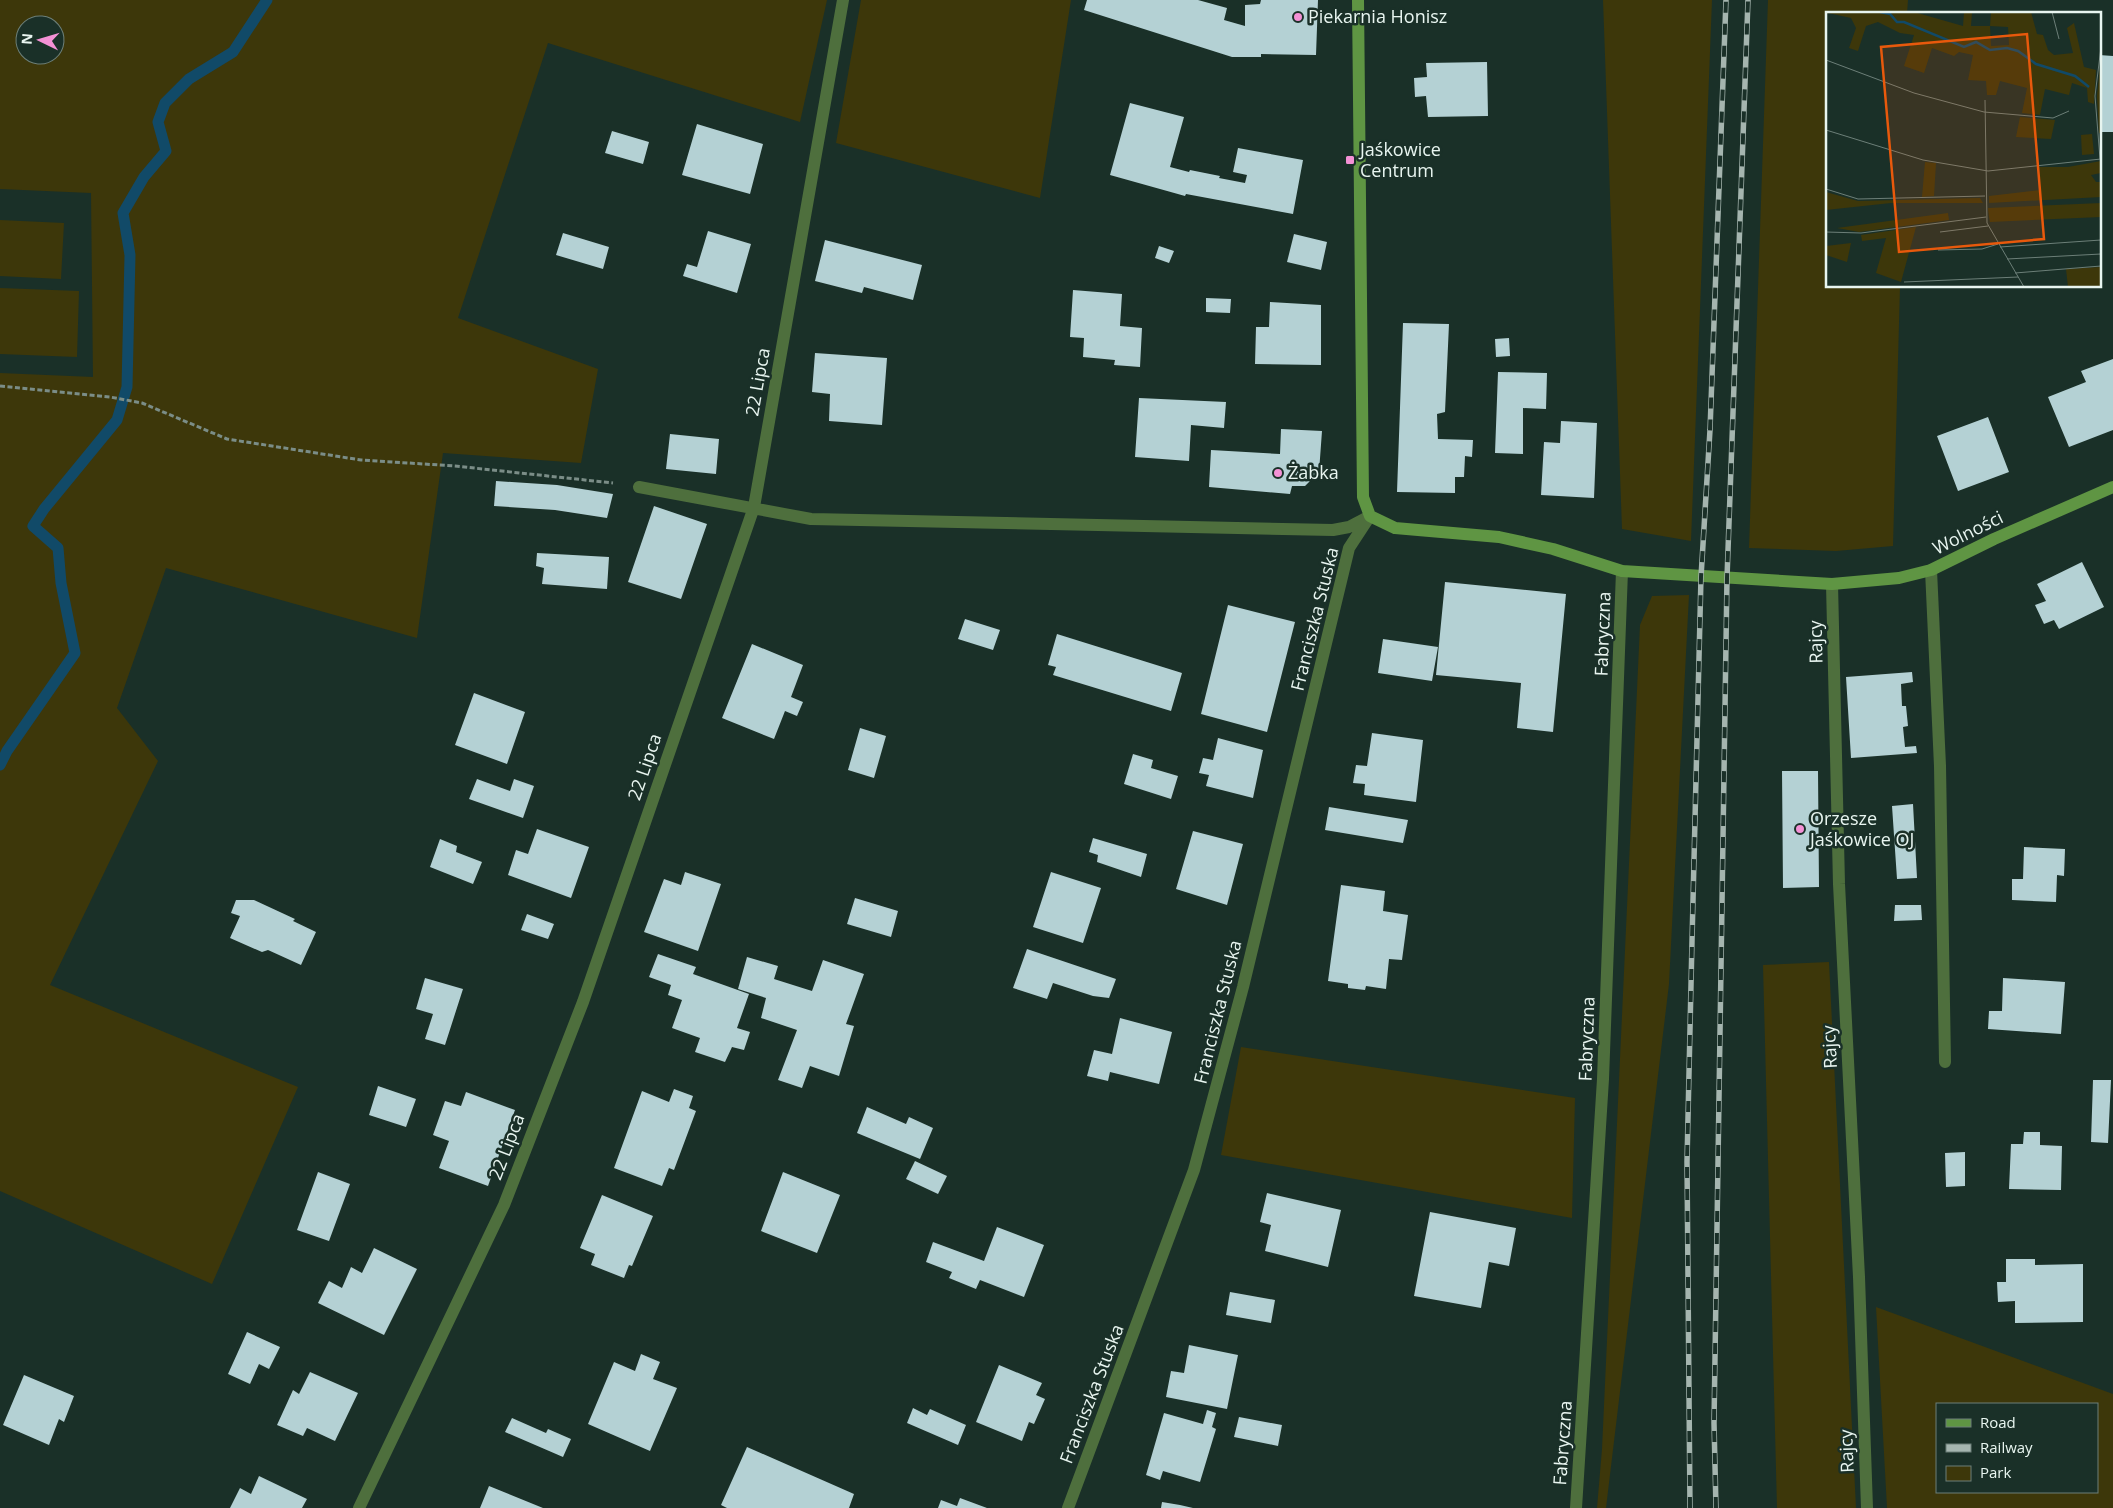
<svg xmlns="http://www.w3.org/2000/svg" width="2113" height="1508" font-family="'Open Sans',sans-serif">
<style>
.green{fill:#3d370a;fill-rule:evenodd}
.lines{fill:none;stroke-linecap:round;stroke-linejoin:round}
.stream{stroke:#114a68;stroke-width:11}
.building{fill:#b4d1d4}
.path{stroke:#7b8d87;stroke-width:3;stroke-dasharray:5 2.5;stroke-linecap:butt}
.lane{stroke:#4e6f3d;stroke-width:12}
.street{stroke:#4e6f3d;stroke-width:12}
.secondary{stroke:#5f9543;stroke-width:12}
.rail-casing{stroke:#a5b5af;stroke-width:5.5}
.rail{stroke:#1a3028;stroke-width:4;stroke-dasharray:11;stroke-linecap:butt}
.poi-dot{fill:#f391d5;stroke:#1a3028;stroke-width:2}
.labels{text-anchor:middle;stroke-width:5;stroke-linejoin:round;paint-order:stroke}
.poi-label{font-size:18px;fill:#e8f5f0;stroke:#1a3028;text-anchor:start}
.street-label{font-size:18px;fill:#e8f5f0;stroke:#1a3028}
.inset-river{fill:none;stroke:#114a68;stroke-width:2.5}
.inset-road{fill:none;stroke:#6c7f78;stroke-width:1}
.view{fill:#e8590c;fill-opacity:0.15;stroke:#e8590c;stroke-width:2.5}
.inset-edge{fill:none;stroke:#e8f5f0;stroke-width:2.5}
</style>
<rect width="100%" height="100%" fill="#1a3028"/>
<path class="green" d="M 0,0 L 827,0 L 800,122 L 548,43 L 458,318 L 598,369 L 581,463 L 443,453 L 417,638 L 166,568 L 117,708 L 158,761 L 50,985 L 298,1087 L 212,1284 L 0,1191 L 0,373 L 93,377 L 91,193 L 0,189 ZM 25,25 L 55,25 L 55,55 L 25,55 Z
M 861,0 L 1071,0 L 1040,198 L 836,143 Z
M 1603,0 L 1712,0 L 1691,541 L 1622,529 Z
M 1768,0 L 1908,0 L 1907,14 L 1827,14 L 1827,286 L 1900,286 L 1893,546 L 1836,551 L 1749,548 Z
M 0,220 L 64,223 L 61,279 L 0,276 Z
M 0,288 L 79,291 L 77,357 L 0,354 Z
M 1689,595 L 1669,984 L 1606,1508 L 1597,1508 L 1602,1449 L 1640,625 L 1652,596 Z
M 1829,962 L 1856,1508 L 1777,1508 L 1763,965 Z
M 1241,1047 L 1575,1098 L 1572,1218 L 1221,1155 Z
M 1876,1307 L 2113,1394 L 2113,1508 L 1887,1508 ZM 1937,1404 L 2097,1404 L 2097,1492 L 1937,1492 Z"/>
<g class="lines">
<path class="stream" d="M 0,765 L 7,751 L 75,653 L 61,583 L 58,548 L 33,526 L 44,509 L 117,420 L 127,387 L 130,255 L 123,213 L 144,177 L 166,151 L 158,122 L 165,103 L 189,79 L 233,52 L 267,0"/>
</g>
<path class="building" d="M 1087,0 L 1198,0 L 1227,8 L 1224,20 L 1245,26 L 1245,5 L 1260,4 L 1261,0 L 1318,0 L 1316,55 L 1261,54 L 1261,57 L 1232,57 L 1084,10 Z
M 2099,55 L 2113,56 L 2113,132 L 2099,132 Z
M 1487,62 L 1488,116 L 1428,117 L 1426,96 L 1415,97 L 1414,78 L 1427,77 L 1426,63 Z
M 1130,103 L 1184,117 L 1170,167 L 1189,172 L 1190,170 L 1220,176 L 1219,178 L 1245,183 L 1247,175 L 1233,172 L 1238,148 L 1303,160 L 1293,214 L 1186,194 L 1185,196 L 1110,175 Z
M 697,124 L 763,144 L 750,194 L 682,175 Z
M 612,131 L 649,142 L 643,164 L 605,153 Z
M 708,231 L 751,244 L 737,293 L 683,276 L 687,264 L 697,267 Z
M 563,233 L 609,247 L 603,269 L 556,255 Z
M 1294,234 L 1327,242 L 1321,270 L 1287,262 Z
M 825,240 L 922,265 L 913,300 L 864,287 L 862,293 L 815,281 Z
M 1159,246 L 1174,251 L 1169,263 L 1155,258 Z
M 1073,290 L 1122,294 L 1120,326 L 1142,328 L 1140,367 L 1114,365 L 1115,360 L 1083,357 L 1084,338 L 1070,337 Z
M 1206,298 L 1231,299 L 1230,313 L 1206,312 Z
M 1270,302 L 1321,305 L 1321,365 L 1255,364 L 1256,327 L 1269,327 Z
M 1403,323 L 1449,324 L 1445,412 L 1437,414 L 1438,439 L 1473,440 L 1472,457 L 1465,456 L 1464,477 L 1455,477 L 1455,493 L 1397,492 Z
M 1509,338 L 1510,356 L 1496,357 L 1495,339 Z
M 815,353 L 887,358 L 882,425 L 829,421 L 830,394 L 812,392 Z
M 2113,359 L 2113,430 L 2069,447 L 2048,397 L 2086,382 L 2081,371 Z
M 1498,372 L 1547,373 L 1546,409 L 1523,408 L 1523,454 L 1495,453 Z
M 1139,398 L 1226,402 L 1224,428 L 1191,425 L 1189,461 L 1135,457 Z
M 1988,417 L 2009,472 L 1958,491 L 1937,436 Z
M 1561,421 L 1597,423 L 1594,498 L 1541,495 L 1544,442 L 1560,443 Z
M 1281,429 L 1322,431 L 1319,472 L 1305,486 L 1292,486 L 1290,494 L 1209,487 L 1211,450 L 1280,454 Z
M 670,434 L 719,439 L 716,474 L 666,469 Z
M 496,481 L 557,485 L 613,494 L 607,518 L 555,510 L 494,506 Z
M 654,506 L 707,524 L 681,599 L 628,582 Z
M 537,553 L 609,557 L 607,589 L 542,584 L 544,568 L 536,566 Z
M 2082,562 L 2104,607 L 2059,629 L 2054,620 L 2044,624 L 2035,605 L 2046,601 L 2037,584 Z
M 1445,582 L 1566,594 L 1553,732 L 1517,728 L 1521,683 L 1436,675 Z
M 1228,605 L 1295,622 L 1267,732 L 1201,714 Z
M 965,619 L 1000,630 L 993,650 L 958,639 Z
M 1057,634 L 1182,673 L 1171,711 L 1053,675 L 1056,667 L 1048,665 Z
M 1383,639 L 1438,647 L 1432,681 L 1378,673 Z
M 752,644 L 803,665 L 791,697 L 803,702 L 797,716 L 785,711 L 774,739 L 722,718 Z
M 1912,672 L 1913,682 L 1901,684 L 1902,706 L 1906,706 L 1908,726 L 1903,727 L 1905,747 L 1916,746 L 1917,753 L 1851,758 L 1846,677 Z
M 474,693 L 525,712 L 507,764 L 455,745 Z
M 860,728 L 886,736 L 874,778 L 848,770 Z
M 1372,733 L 1423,740 L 1416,802 L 1364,795 L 1365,784 L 1353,783 L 1356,765 L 1367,766 Z
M 1218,738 L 1263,750 L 1253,798 L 1206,786 L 1209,775 L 1199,773 L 1203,758 L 1213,760 Z
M 1133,754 L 1153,760 L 1151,768 L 1178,776 L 1171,799 L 1124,784 Z
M 1782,771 L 1818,771 L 1819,887 L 1783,888 Z
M 477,779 L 510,791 L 514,779 L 534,786 L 523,818 L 469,799 Z
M 1913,804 L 1917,878 L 1897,879 L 1892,806 Z
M 1329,807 L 1408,820 L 1403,843 L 1325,830 Z
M 537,829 L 589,847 L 571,898 L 508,875 L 516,850 L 528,854 Z
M 1193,831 L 1243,844 L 1227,905 L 1176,889 Z
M 1093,838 L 1147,854 L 1141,877 L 1097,862 L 1098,855 L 1089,852 Z
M 440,839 L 457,846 L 456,852 L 482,862 L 473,884 L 430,867 Z
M 2024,847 L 2065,849 L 2064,876 L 2057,875 L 2056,902 L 2012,900 L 2012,879 L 2023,879 Z
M 685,872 L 721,884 L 698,951 L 644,932 L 664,879 L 681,885 Z
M 1051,872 L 1101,888 L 1083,943 L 1033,927 Z
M 1341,885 L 1385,891 L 1383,911 L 1408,915 L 1402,960 L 1389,959 L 1386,989 L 1366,986 L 1365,990 L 1348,988 L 1348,984 L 1328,981 Z
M 855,898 L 898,911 L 891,937 L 847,924 Z
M 236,900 L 254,900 L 295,919 L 293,921 L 316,932 L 301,965 L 268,950 L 262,952 L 230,938 L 240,916 L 231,913 Z
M 1895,905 L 1921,905 L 1922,920 L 1894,921 Z
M 527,914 L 554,924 L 548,939 L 521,930 Z
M 1027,949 L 1116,979 L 1109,998 L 1093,996 L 1053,983 L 1047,999 L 1013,988 Z
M 658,954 L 696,967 L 693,974 L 749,994 L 737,1028 L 750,1032 L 744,1050 L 732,1047 L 725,1062 L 695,1052 L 700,1038 L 672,1028 L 682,1000 L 668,995 L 671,985 L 649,977 Z
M 747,957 L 778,966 L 774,979 L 812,991 L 823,960 L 864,974 L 846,1024 L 854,1026 L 839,1076 L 810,1066 L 802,1088 L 778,1080 L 797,1030 L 761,1018 L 766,998 L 738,989 Z
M 425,978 L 463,989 L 445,1045 L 425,1039 L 433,1014 L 416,1009 Z
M 2003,978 L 2065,982 L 2061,1034 L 1988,1029 L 1989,1011 L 2002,1011 Z
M 1120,1018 L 1172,1032 L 1159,1084 L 1110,1072 L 1108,1081 L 1087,1076 L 1094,1050 L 1112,1054 Z
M 2093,1080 L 2111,1080 L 2108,1143 L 2091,1142 Z
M 378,1086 L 416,1099 L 406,1127 L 369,1115 Z
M 674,1089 L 693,1096 L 689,1108 L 696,1111 L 674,1170 L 669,1168 L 662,1186 L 614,1168 L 642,1091 L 669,1102 Z
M 466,1092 L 515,1110 L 488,1186 L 439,1168 L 449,1141 L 433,1135 L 445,1101 L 461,1106 Z
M 867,1107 L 906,1124 L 909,1117 L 933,1128 L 920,1159 L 857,1133 Z
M 2024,1132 L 2040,1132 L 2040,1145 L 2062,1146 L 2061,1190 L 2009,1189 L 2011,1144 L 2023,1144 Z
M 1965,1152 L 1965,1186 L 1946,1187 L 1945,1153 Z
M 915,1161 L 947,1176 L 938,1194 L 906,1179 Z
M 318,1172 L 350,1184 L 329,1241 L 297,1230 Z
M 783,1172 L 840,1195 L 817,1253 L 761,1231 Z
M 1267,1193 L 1341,1210 L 1328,1267 L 1265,1251 L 1271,1225 L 1260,1222 Z
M 602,1195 L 653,1216 L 632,1266 L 629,1265 L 624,1278 L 591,1265 L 595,1254 L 580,1248 Z
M 1430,1212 L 1516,1228 L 1509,1266 L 1489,1262 L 1481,1308 L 1414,1296 Z
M 997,1227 L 1044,1245 L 1024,1297 L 980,1280 L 976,1289 L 949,1278 L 952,1272 L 926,1262 L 933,1242 L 984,1261 Z
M 374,1248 L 417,1269 L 384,1335 L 318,1303 L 329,1281 L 342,1288 L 351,1267 L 362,1273 Z
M 2006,1259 L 2035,1259 L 2035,1265 L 2083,1264 L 2083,1322 L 2015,1323 L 2015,1301 L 1998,1302 L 1997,1282 L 2006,1282 Z
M 1230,1292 L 1275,1300 L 1271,1323 L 1226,1315 Z
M 247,1332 L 280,1347 L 269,1369 L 259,1364 L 250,1384 L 228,1374 Z
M 1189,1345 L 1238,1355 L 1227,1409 L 1166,1397 L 1171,1371 L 1184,1373 Z
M 641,1354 L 660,1362 L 653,1379 L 677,1388 L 650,1451 L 588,1424 L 614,1362 L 635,1371 Z
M 999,1365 L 1042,1383 L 1036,1395 L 1045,1399 L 1034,1424 L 1029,1422 L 1022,1441 L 976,1422 Z
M 310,1372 L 358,1393 L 335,1441 L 307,1428 L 303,1436 L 277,1425 L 293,1390 L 299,1394 Z
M 24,1375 L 74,1396 L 64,1422 L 59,1419 L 49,1445 L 3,1425 Z
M 913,1408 L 927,1415 L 930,1409 L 966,1425 L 958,1445 L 907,1423 Z
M 1207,1410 L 1216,1413 L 1212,1427 L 1216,1429 L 1200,1482 L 1163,1471 L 1160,1480 L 1146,1475 L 1164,1413 L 1203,1424 Z
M 1239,1417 L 1282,1425 L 1278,1446 L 1234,1437 Z
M 512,1418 L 546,1433 L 548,1429 L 571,1439 L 563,1457 L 505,1432 Z
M 747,1447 L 854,1494 L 849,1508 L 727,1508 L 721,1505 Z
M 259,1476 L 307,1499 L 302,1508 L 230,1508 L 240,1488 L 251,1494 Z
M 489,1486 L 543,1508 L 480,1508 Z
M 960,1498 L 987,1508 L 938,1508 L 941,1500 L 957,1506 Z
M 1162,1502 L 1180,1505 L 1193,1508 L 1161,1508 Z"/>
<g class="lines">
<path class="path" d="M 0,386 L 110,397 L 142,403 L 227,439 L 361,460 L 455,466 L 613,483"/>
<path class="lane" d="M 1931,570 L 1940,766 L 1945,1062"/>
<path class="street" d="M 639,487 L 811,519 L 1333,530 L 1349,527 L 1368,517
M 1832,584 L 1839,884 L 1859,1277 L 1867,1508
M 359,1508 L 504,1205 L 583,1002 L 754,507 L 843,0
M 1068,1508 L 1194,1170 L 1243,987 L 1349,548 L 1370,516
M 1576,1508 L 1603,1079 L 1622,571"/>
<path class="secondary" d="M 1358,0 L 1363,497 L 1370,516 L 1395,528 L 1499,537 L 1553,549 L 1622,571 L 1832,584 L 1899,578 L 1931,570 L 1994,539 L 2113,487"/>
<g class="rail-casing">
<path id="rail" d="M 1690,1508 L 1687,1162 L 1692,941 L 1701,577 L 1710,430 L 1726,0
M 1716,1508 L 1714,1423 L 1727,578 L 1748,0"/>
</g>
<use href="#rail" class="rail"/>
</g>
<g class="poi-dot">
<circle cx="1298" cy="17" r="5"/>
<rect x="1345" y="155" width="10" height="10" rx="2.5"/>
<circle cx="1278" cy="473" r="5"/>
<circle cx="1800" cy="829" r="5"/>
</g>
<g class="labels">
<g class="poi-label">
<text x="1308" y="23">Piekarnia Honisz</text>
<text x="1360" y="156">Jaśkowice<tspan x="1360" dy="21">Centrum</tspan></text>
<text x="1288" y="479">Żabka</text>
<text x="1810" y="825">Orzesze<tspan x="1810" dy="21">Jaśkowice OJ</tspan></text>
</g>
<g class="street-label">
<text transform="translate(758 382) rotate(-80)" y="6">22 Lipca</text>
<text transform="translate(1968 533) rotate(-26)" y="6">Wolności</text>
<text transform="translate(1315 619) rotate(-76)" y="6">Franciszka Stuska</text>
<text transform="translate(1603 634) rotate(-88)" y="6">Fabryczna</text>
<text transform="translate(1816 642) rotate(-91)" y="6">Rajcy</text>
<text transform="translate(645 767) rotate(-71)" y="6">22 Lipca</text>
<text transform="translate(1218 1012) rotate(-76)" y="6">Franciszka Stuska</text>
<text transform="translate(1587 1039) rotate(-88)" y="6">Fabryczna</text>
<text transform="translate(1830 1047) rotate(-93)" y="6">Rajcy</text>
<text transform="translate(507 1147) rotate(-69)" y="6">22 Lipca</text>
<text transform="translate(1092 1394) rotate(-69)" y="6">Franciszka Stuska</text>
<text transform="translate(1563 1443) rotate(-86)" y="6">Fabryczna</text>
<text transform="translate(1847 1451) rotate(-92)" y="6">Rajcy</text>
</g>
</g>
<g transform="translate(1826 12)">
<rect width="275" height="275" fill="#1a3028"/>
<path d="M 0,0 L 88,0 L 137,14 L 138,0 L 146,0 L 145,14 L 164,14 L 165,0 L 205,0 L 211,22 L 217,23 L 222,38 L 228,43 L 247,41 L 241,16 L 248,11 L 258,55 L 270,58 L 268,92 L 262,90 L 261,76 L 246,71 L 243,83 L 219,77 L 214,103 L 196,101 L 201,76 L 174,69 L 170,83 L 161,83 L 160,69 L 142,68 L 147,43 L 133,40 L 128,44 L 106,36 L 98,61 L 78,54 L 88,23 L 74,21 L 52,10 L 40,14 L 32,39 L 23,36 L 30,16 L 25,6 L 2,1 L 0,4 ZM 164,14 L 182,15 L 183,33 L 165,34 ZM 275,47 L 275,121 L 273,121 L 271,84 ZM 194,105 L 229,108 L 225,127 L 190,125 ZM 266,122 L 268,142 L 256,143 L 255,123 ZM 275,149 L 275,161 L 265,163 L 270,170 L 275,170 L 275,185 L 163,191 L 163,184 L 215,178 L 213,155 L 242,155 ZM 99,150 L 110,151 L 108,184 L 96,185 ZM 0,180 L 32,189 L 154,186 L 157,191 L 65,191 L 0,198 ZM 275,191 L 275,205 L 164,210 L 163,205 L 162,196 ZM 122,201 L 123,208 L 33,220 L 11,216 ZM 90,215 L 75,270 L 50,261 L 60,226 L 36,229 L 35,223 ZM 25,231 L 21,250 L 0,243 L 0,234 ZM 275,255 L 275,275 L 242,275 L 240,257 Z" fill="#3d370a" fill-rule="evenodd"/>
<path class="inset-river" d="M 54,0 L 64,2 L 71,10 L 78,10 L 138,35 L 150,30 L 164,38 L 181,36 L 192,39 L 210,52 L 249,64 L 263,75"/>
<path class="inset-road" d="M 226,0 L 233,27M 0,48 L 88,81 L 158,100 L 227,106 L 243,99M 159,88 L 161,211 L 198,275M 0,118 L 97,148 L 162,159M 274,147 L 269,84 L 275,35M 162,159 L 275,147M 0,177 L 32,187 L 159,184M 0,220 L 35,221 L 160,205M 114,220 L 162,214M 174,235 L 275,228M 112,238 L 156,237 L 172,232M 181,247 L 275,242M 189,261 L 275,254M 78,270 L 192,265"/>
<path class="view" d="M 201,22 L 218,227 L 73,240 L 55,35 Z"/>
<rect width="275" height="275" class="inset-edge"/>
</g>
<rect x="1936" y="1403" width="162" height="90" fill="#1a3028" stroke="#6c7f78"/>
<rect x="1946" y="1419" width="25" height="8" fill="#5f9543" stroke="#6c7f78"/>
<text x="1980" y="1428" font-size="15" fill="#e8f5f0">Road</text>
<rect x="1946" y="1444" width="25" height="8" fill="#a5b5af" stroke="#6c7f78"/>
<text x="1980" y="1453" font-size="15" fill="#e8f5f0">Railway</text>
<rect x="1946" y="1466" width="25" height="15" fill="#3d370a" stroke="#6c7f78"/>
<text x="1980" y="1478" font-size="15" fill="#e8f5f0">Park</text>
<g transform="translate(40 40) rotate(275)"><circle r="24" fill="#1a3028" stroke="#6c7f78"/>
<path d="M0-4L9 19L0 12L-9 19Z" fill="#f391d5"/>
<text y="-8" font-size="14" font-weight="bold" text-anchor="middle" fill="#e8f5f0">N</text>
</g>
</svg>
